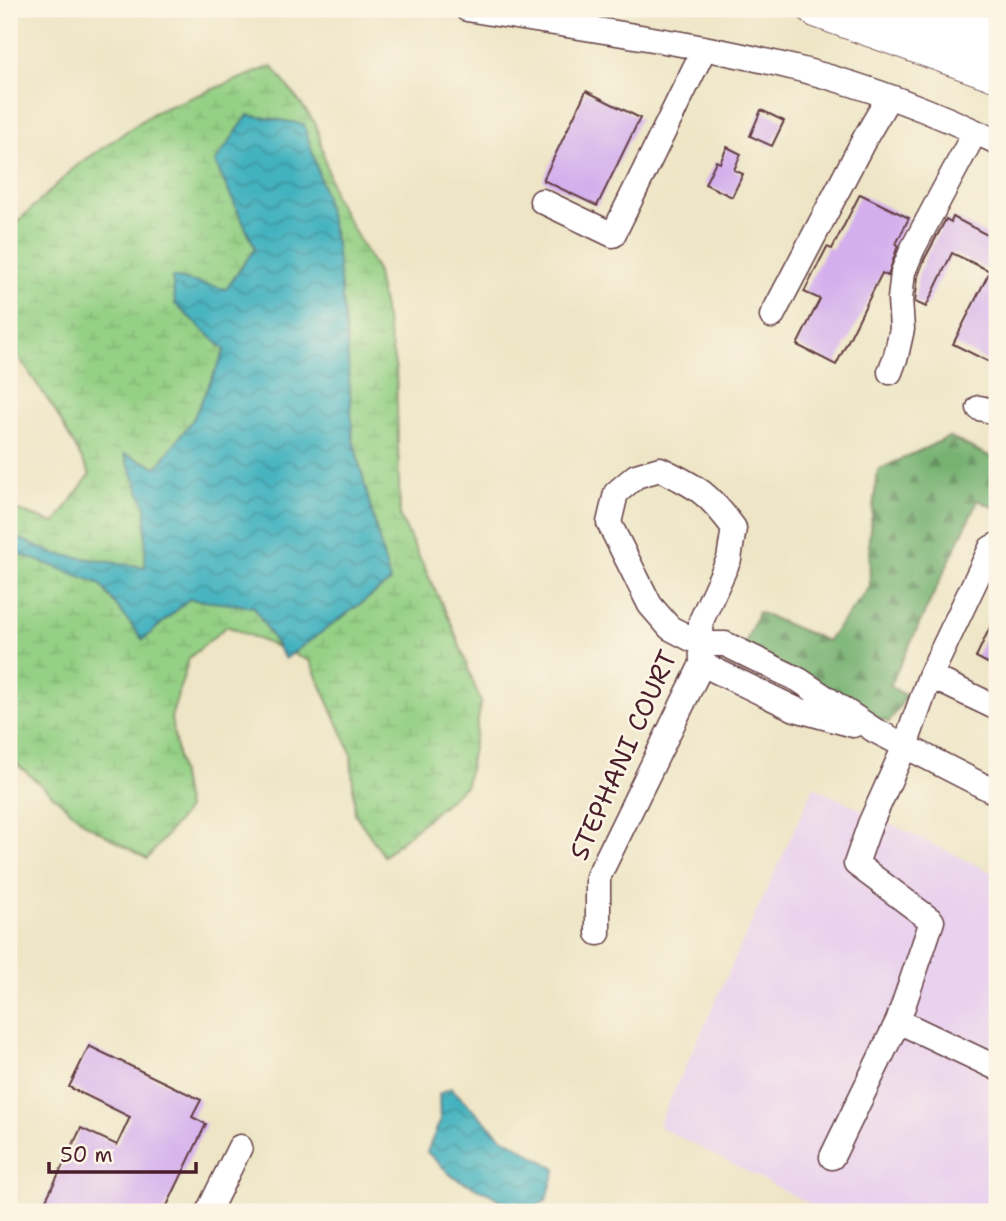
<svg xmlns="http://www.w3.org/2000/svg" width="1006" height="1221" font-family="'Shantell Sans',sans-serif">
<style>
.built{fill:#e9d2ed}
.forest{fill:url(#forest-firs);stroke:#60684e;stroke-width:2}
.wetland{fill:url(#wetland-marsh);stroke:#6f7858;stroke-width:2}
.water{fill:url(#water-waves);stroke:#466875;stroke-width:2}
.building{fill:#d4afed}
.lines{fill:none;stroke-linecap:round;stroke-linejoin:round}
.minor-casing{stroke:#623d42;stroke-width:27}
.highway-casing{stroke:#623d42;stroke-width:39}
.minor{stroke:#fff;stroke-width:24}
.highway{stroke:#fff;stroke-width:37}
.labels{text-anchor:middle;stroke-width:5;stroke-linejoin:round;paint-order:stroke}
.street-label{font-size:26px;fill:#4a1f2b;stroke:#fcf5e5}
</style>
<defs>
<pattern id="forest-firs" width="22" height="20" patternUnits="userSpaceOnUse" patternTransform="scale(1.75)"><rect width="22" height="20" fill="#77b272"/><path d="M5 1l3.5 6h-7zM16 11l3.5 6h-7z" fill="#64905e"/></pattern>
<pattern id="wetland-marsh" width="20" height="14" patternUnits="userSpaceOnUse" patternTransform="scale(1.75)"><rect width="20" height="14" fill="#94d085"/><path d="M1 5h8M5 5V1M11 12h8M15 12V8" fill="none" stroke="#81b273"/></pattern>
<pattern id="water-waves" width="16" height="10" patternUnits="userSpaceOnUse" patternTransform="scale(1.75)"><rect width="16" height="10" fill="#43b2bf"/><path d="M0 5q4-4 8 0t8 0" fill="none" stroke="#3a909b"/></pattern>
</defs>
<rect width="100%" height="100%" fill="#fcf5e5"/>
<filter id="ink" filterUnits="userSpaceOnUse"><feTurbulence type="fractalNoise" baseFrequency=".0143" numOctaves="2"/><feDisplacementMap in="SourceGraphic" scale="14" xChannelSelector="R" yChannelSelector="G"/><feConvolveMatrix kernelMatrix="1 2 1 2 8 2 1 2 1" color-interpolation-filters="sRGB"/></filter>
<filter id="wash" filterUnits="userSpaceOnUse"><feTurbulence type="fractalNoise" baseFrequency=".00686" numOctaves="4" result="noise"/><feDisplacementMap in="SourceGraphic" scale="28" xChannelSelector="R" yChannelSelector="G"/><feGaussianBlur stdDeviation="1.57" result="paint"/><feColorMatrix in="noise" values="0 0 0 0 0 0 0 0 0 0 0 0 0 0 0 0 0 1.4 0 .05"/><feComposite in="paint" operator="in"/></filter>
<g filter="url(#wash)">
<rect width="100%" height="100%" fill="#ede5c5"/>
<path class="built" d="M 814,787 L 997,875 L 997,1212 L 826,1212 L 658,1126 Z"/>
<path class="forest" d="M 949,437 L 997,460 L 997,509 L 978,500 L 890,686 L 906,696 L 889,722 L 864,715 L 744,647 L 758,612 L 827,641 L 870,587 L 869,537 L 878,470 Z"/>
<path class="wetland" d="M 272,66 L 316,124 L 334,196 L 376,269 L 396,370 L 400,517 L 452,625 L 481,703 L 466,785 L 384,856 L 355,814 L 351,753 L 310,661 L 227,626 L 189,658 L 171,718 L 187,810 L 147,859 L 86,824 L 9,757 L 9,508 L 55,523 L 90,474 L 54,409 L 9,343 L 9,230 L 75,167 L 155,112 Z"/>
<path class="water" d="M 248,115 L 304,124 L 322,185 L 336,244 L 347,343 L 353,439 L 390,582 L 285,659 L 254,607 L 189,599 L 143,640 L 99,583 L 9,550 L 9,534 L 55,554 L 145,567 L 146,507 L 124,454 L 157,467 L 193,419 L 225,350 L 175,304 L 172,277 L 226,289 L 255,248 L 215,162 Z
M 451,1088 L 499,1135 L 556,1169 L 546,1201 L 523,1212 L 518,1212 L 490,1194 L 453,1177 L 427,1152 L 440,1121 L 439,1094 Z"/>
<g id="blocks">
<path class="building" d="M 586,91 L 640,118 L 597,206 L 543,180 Z
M 761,110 L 784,121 L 772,146 L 750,136 Z
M 727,147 L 741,154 L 734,170 L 743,174 L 732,197 L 705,184 L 716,161 L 720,163 Z
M 860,194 L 909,218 L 896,244 L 898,245 L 888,276 L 882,273 L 836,365 L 797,345 L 820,299 L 804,292 L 827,247 L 832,249 Z
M 953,217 L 997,240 L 997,366 L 953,344 L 990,271 L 952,253 L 926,307 L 915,302 L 918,276 L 925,258 L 946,219 L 951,222 Z
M 997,612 L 997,668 L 976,657 Z
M 89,1046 L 201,1100 L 192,1117 L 206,1124 L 164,1212 L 40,1212 L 81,1128 L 117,1145 L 130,1117 L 69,1087 Z"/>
</g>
</g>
<g filter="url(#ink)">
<use href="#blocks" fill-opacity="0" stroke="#623d42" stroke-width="2"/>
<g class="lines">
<g class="minor-casing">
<path id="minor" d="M 467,9 C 579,28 693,42 803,70 C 869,87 935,112 997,142
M 542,201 L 613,235 L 704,49
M 772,316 L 865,138 L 889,97
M 890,372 L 896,356 L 902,329 L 900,299 L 903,272 L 913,248 L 975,132
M 979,408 L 997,412
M 702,664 L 795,709 L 853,725
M 930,676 L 991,548 L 997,545
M 598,933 L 598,877 L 702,664 L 701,621 L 729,559 L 734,528 C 709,494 698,487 660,469 L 636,476 L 616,493 L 609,523 L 650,605 L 670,628 L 701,644 L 725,644 L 799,680 L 874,730 L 997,793
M 898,1021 L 997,1068
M 832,1157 L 898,1021 L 932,921 L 856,864 L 870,824 L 905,746 L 930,676 L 997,708
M 208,1212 L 240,1147"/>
</g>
<g class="highway-casing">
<path id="highway" d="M 817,9 L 997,73
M 902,9 L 997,38"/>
</g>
<use href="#minor" class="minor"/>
<use href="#highway" class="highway"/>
</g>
</g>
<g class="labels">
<g class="street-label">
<text transform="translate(623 755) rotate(-66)" y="9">STEPHANI COURT</text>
</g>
</g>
<rect width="1006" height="1221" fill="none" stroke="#fcf5e5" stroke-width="35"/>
<path d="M49 1162v10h147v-10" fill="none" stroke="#4a1f2b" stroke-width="3.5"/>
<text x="60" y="1162" font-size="21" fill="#4a1f2b" stroke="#fcf5e5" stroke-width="5" paint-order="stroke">50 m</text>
</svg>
